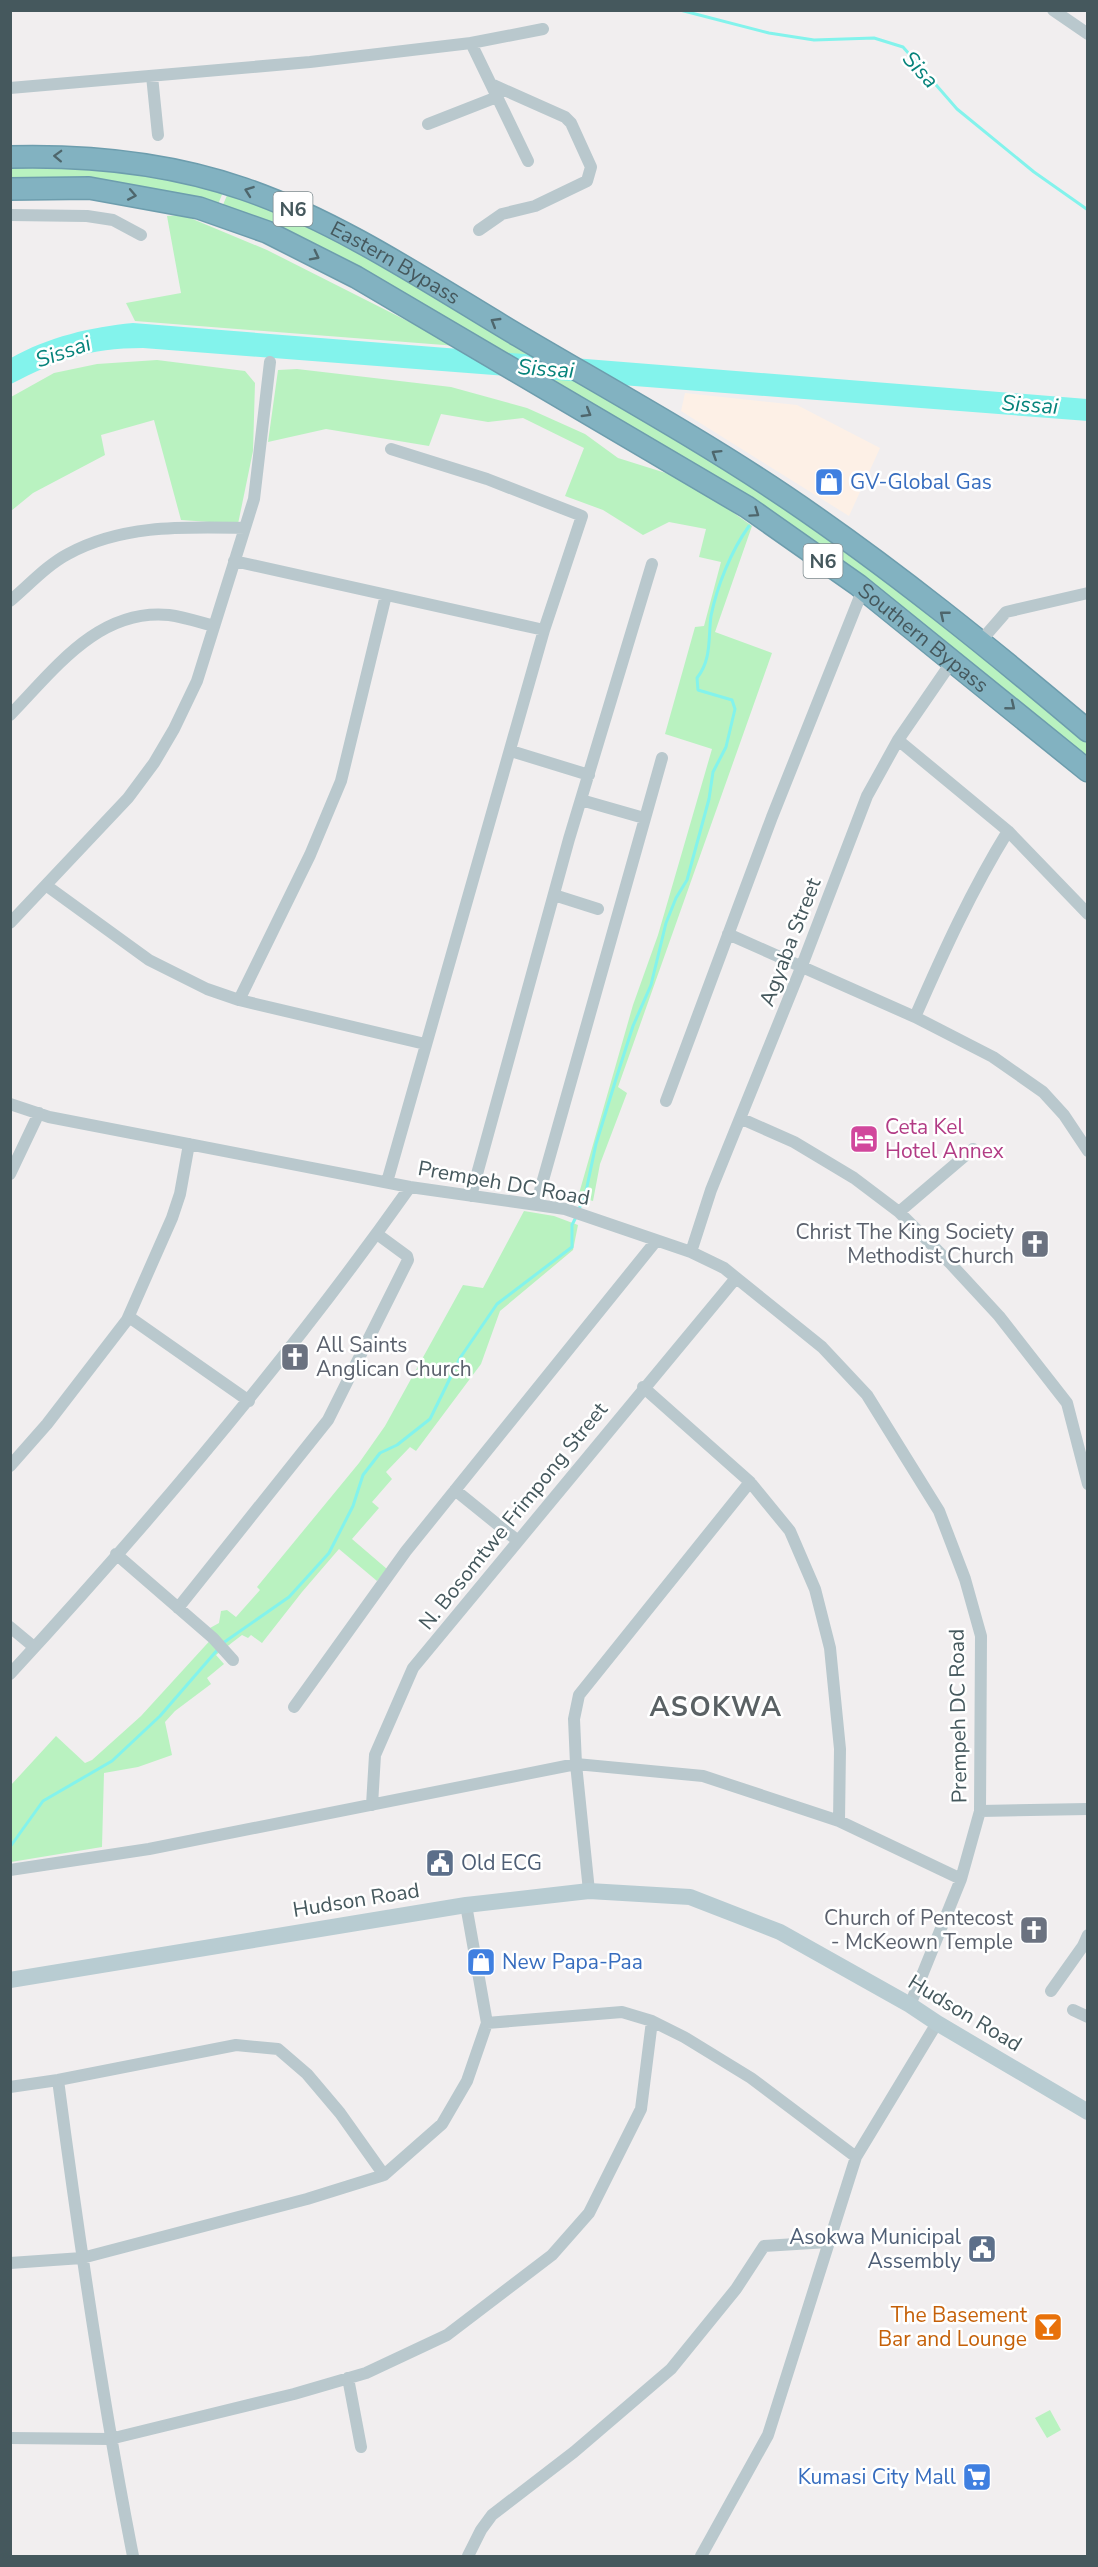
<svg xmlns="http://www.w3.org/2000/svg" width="1098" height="2567" font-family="'Nunito Sans',sans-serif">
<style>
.commercial{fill:#fdf0e6}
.green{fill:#b9f2c0}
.water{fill:#83f3ec}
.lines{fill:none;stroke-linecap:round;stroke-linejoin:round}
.stream{stroke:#83f3ec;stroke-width:3}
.highway-casing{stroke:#6d9dad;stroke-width:24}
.street{stroke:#b9c8cd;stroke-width:12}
.secondary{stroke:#b8ccd2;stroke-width:16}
.highway{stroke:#82b2c1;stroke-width:21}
.oneway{stroke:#4e666c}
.labels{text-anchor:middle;stroke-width:5;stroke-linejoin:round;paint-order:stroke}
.shield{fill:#fff;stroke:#7d8a8e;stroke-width:1.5}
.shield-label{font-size:20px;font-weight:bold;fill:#45585d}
.street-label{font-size:21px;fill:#45585d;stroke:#fff}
.shop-label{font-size:21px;fill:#366cbe;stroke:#fff;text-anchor:start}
.hotel-label{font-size:21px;fill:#b23c85;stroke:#fff;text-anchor:start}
.worship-label{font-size:21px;fill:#5b616d;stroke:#fff;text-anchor:end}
.service-label{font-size:21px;fill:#4e5e75;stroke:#fff;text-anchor:start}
.food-label{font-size:21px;fill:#c56008;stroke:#fff;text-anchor:end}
.water-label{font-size:22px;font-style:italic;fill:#06837b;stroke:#fff}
.district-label{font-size:27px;font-weight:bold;letter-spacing:1.5px;fill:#5a6164;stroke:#fff}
</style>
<rect width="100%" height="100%" fill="#f1eeef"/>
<path class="commercial" d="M 685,393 L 797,405 L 880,448 L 849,516 L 681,411 Z"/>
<path class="green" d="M 77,164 L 162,175 L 223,192 L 215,212 L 11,183 L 10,165 Z
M 228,193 L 246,198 L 351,245 L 537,352 L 527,369 L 219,214 Z
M 183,215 L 267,250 L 457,346 L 135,321 L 126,303 L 181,293 L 167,216 Z
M 544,356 L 785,506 L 890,582 L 1087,742 L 1087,765 L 880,598 L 533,373 Z
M 157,360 L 245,371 L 255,383 L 253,451 L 238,524 L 181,520 L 154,420 L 101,435 L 105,455 L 33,493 L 11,511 L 11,397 L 54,373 L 97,364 Z
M 297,369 L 451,387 L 527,408 L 585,434 L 618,458 L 688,480 L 752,526 L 715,632 L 772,653 L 618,1087 L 627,1093 L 600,1164 L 593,1201 L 578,1197 L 633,1005 L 658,935 L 712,749 L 665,734 L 695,627 L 704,626 L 721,562 L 699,557 L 706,529 L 669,522 L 643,535 L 603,510 L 565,496 L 584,448 L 523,418 L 488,422 L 441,414 L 429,446 L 326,429 L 268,442 L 278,370 Z
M 524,1211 L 554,1216 L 578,1225 L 573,1250 L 500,1311 L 481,1364 L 416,1451 L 410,1447 L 386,1472 L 392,1479 L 372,1502 L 379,1508 L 352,1539 L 387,1569 L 377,1581 L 339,1549 L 302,1592 L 262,1643 L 251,1635 L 248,1638 L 242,1635 L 216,1655 L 224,1664 L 207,1678 L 211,1684 L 175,1711 L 165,1722 L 172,1755 L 138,1767 L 104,1773 L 102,1847 L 11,1862 L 11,1785 L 56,1736 L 85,1763 L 92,1760 L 141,1716 L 215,1635 L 210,1628 L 219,1623 L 221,1611 L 227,1610 L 236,1617 L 260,1590 L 257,1587 L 359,1463 L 385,1426 L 463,1285 L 483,1288 Z
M 1050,2410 L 1061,2430 L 1047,2438 L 1035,2418 Z"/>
<path class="water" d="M 133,323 L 1087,399 L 1088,421 L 143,348 C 88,348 58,360 11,384 L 11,358 C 48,337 91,327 133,323 Z"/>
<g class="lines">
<path class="stream" d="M 680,10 L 769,33 L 814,40 L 874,38 L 903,47 L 957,109 L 1034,172 L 1088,210
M 578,1211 L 585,1196 L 596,1144 L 616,1079 L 633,1026 L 651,985 L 666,923 L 676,898 L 687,880 L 709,799 L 713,772 L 726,747 L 735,709 L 732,700 L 698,690 L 697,678 C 712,659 708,638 711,616 C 717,586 731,551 749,526
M 223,1643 L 289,1597 L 329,1553 L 353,1506 L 363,1475 L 380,1453 L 397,1445 L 430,1419 L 460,1358 L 497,1304 L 572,1247 L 572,1225 L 576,1217
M 10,1847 L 43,1801 L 112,1761 L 160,1716 L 219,1648"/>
<g class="highway-casing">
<g id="highway">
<path id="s1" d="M 10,157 C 89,155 169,163 244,189 C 340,222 433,285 519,336 C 609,389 700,439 786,497 C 891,568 991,649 1088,731"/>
<path id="s2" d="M 10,189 L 89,188 L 199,208 L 267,232 L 356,277 L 747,507 L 858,585 L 1088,771"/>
</g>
</g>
<path class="street" d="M 1053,10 L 1088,34
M 471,43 L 543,29
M 152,76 L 158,135
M 10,88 L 310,62 L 471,43 L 528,161
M 428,124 L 497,97
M 10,215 L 87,216 L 113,220 L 141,235
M 479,230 L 502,214 L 535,206 L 587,181 L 591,167 L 571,123 L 565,117 L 491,84
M 234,561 L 544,630
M 10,601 C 29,585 47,565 68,554 C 123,524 185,527 245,528
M 979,643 L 1006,612 L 1088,593
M 10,715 C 54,670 98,608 169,615 C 184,617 199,622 214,626
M 898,740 L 1008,831 L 1088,914
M 511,751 L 589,775
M 581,800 L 644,818
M 47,886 L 149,960 L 207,989 L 239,1000 L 425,1044
M 554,895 L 598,909
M 10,923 L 128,798 L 154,763 L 174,729 L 197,681 L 254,499 L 270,362
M 728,934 L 915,1017 L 993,1057 L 1043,1092 L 1064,1115 L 1088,1151
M 239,1000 L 310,855 L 341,781 L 386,595
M 915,1017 C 943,953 971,891 1008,831
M 666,1101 L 772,817 L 863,589
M 10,1104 L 49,1117 L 410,1187 L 565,1209 L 691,1252 L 724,1268 L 822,1347 L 867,1395 L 939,1511 L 965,1579 L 981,1636 L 980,1811 L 961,1879 L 910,2005
M 742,1119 L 794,1142 L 854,1178 L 899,1212 L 950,1263 L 999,1316 L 1067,1403 L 1088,1484
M 10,1174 L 39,1113
M 387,1182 L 544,630 L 582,516 L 487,479 L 391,449
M 471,1196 L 569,839 L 652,564
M 536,1205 L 662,758
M 899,1212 L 973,1149
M 691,1252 L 711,1190 L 801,968 L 867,796 L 898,740 L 953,660
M 127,1320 L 132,1319 L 249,1401
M 643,1387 L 750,1482 L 790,1531 L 815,1589 L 830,1648 L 840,1749 L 839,1821
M 10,1466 L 47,1424 L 127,1320 L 172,1218 L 180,1194 L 189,1144
M 455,1490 L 518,1541
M 116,1554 L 213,1638 L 233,1660
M 178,1608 L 328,1420 L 408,1260 L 407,1256 L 377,1234
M 10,1627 L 34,1647
M 10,1674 C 153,1519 289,1358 410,1187
M 294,1707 L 406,1551 L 656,1241
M 372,1805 L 375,1755 L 413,1668 L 736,1278
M 980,1811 L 1088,1809
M 10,1870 L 149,1849 L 576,1764 L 703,1776 L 839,1821 L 961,1879
M 589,1891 L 576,1764 L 574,1719 L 579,1695 L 750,1482
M 1051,1991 L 1083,1946 L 1088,1935
M 1073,2010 L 1088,2017
M 487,2023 L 622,2012 L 652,2021 L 684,2037 L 751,2078 L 856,2157
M 58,2080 C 79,2240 102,2399 133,2556
M 10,2087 L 58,2080 L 236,2045 L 278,2049 L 307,2074 L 340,2113 L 384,2175
M 10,2263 L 82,2258 L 307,2199 L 384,2175 L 442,2124 L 467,2081 L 487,2023 L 466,1905
M 348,2378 L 361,2447
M 10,2438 L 110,2439 L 294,2394 L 366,2373 L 447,2335 L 552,2255 L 589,2213 L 641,2109 L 652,2021
M 468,2556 L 481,2530 L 492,2515 L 574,2452 L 671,2369 L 736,2289 L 764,2246 L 828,2242
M 701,2556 L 768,2435 L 856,2157 L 937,2023"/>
<path class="secondary" d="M 10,1980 L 466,1905 L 589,1891 L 690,1897 L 780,1932 L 910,2005 L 937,2023 L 1088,2112"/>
<use href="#highway" class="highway"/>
</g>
<defs><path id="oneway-chevron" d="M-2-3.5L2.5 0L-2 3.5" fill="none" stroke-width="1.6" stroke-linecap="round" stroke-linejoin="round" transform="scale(1.5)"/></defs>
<g class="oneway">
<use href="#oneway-chevron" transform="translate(58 156) rotate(-178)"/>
<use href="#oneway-chevron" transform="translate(249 191) rotate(-160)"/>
<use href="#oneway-chevron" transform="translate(132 195) rotate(11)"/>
<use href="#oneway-chevron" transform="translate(315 256) rotate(27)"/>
<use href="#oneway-chevron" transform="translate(495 322) rotate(-149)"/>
<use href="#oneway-chevron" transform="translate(587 413) rotate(31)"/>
<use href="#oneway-chevron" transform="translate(716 454) rotate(-148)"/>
<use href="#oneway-chevron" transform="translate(755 513) rotate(35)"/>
<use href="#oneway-chevron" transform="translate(944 615) rotate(-141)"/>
<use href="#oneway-chevron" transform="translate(1011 706) rotate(39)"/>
</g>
<defs>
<g id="shop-square" transform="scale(1.5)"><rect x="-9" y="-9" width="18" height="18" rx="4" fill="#3f7fe0" stroke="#fff"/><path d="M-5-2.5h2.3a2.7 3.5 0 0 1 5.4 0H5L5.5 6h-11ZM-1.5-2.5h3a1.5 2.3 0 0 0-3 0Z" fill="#fff"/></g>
<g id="hotel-square" transform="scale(1.5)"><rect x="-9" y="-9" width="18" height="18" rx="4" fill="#d1479c" stroke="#fff"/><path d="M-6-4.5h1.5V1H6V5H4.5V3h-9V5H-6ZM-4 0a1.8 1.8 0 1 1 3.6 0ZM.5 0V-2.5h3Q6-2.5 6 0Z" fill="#fff"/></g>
<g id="church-square" transform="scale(1.5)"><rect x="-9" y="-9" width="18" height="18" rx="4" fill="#6b7280" stroke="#fff"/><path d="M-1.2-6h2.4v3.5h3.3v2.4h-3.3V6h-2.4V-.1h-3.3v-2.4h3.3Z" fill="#fff"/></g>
<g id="civic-square" transform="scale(1.5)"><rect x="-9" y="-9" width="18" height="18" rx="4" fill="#5c6f8a" stroke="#fff"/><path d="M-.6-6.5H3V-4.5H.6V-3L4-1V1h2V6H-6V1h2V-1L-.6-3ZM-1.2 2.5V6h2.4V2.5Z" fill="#fff"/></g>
<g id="bar-square" transform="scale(1.5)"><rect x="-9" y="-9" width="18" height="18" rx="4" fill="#e8710a" stroke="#fff"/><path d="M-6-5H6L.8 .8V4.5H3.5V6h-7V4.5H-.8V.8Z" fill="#fff"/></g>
<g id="supermarket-square" transform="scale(1.5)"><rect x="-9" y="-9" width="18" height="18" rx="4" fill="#3f7fe0" stroke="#fff"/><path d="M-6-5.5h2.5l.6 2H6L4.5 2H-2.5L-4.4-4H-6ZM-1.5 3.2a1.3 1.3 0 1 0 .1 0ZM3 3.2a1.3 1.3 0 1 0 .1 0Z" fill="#fff"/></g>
</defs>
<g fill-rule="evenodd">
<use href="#shop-square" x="829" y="482"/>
<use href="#hotel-square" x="864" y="1139"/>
<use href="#church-square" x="1035" y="1244"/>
<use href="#church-square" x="295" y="1357"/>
<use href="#civic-square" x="440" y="1863"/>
<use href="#church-square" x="1034" y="1930"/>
<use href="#shop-square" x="481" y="1962"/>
<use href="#civic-square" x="982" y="2249"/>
<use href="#bar-square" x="1048" y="2327"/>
<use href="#supermarket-square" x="977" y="2477"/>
</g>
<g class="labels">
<g class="shield">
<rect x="273.5" y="192" width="39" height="34" rx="4.5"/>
<rect x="803.5" y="544" width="39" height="34" rx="4.5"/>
</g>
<g class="shield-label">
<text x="293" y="216">N6</text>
<text x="823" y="568">N6</text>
</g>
<g class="street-label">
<text dy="7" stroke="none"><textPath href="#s1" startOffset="406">Eastern Bypass</textPath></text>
<text dy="7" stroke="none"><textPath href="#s2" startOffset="1036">Southern Bypass</textPath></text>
<text transform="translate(790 942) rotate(-69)" y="7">Agyaba Street</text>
<text transform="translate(504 1183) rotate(10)" y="7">Prempeh DC Road</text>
<text transform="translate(513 1516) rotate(-51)" y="7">N. Bosomtwe Frimpong Street</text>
<text transform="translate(958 1716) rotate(-91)" y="7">Prempeh DC Road</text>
<text transform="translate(356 1900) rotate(-9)" y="7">Hudson Road</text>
<text transform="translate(965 2013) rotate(31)" y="7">Hudson Road</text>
</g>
<g class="shop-label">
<text x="850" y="489">GV-Global Gas</text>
<text x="502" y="1969">New Papa-Paa</text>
<text x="956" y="2484" text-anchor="end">Kumasi City Mall</text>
</g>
<g class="hotel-label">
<text x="885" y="1134">Ceta Kel<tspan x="885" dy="24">Hotel Annex</tspan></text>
</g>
<g class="worship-label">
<text x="1014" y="1239">Christ The King Society<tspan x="1014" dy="24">Methodist Church</tspan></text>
<text x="316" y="1352" text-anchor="start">All Saints<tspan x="316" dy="24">Anglican Church</tspan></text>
<text x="1013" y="1925">Church of Pentecost<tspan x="1013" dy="24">- McKeown Temple</tspan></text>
</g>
<g class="service-label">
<text x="461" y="1870">Old ECG</text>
<text x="961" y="2244" text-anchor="end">Asokwa Municipal<tspan x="961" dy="24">Assembly</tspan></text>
</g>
<g class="food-label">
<text x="1027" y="2322">The Basement<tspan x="1027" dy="24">Bar and Lounge</tspan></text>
</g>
<g class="water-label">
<text transform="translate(921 69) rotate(47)" y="8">Sisa</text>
<text transform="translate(63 351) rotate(-19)" y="8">Sissai</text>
<text transform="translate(546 368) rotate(4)" y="8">Sissai</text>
<text transform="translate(1030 404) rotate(4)" y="8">Sissai</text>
</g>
<g class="district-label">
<text x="716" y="1716">ASOKWA</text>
</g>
</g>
<rect width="1098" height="2567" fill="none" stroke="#45585d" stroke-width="24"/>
</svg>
